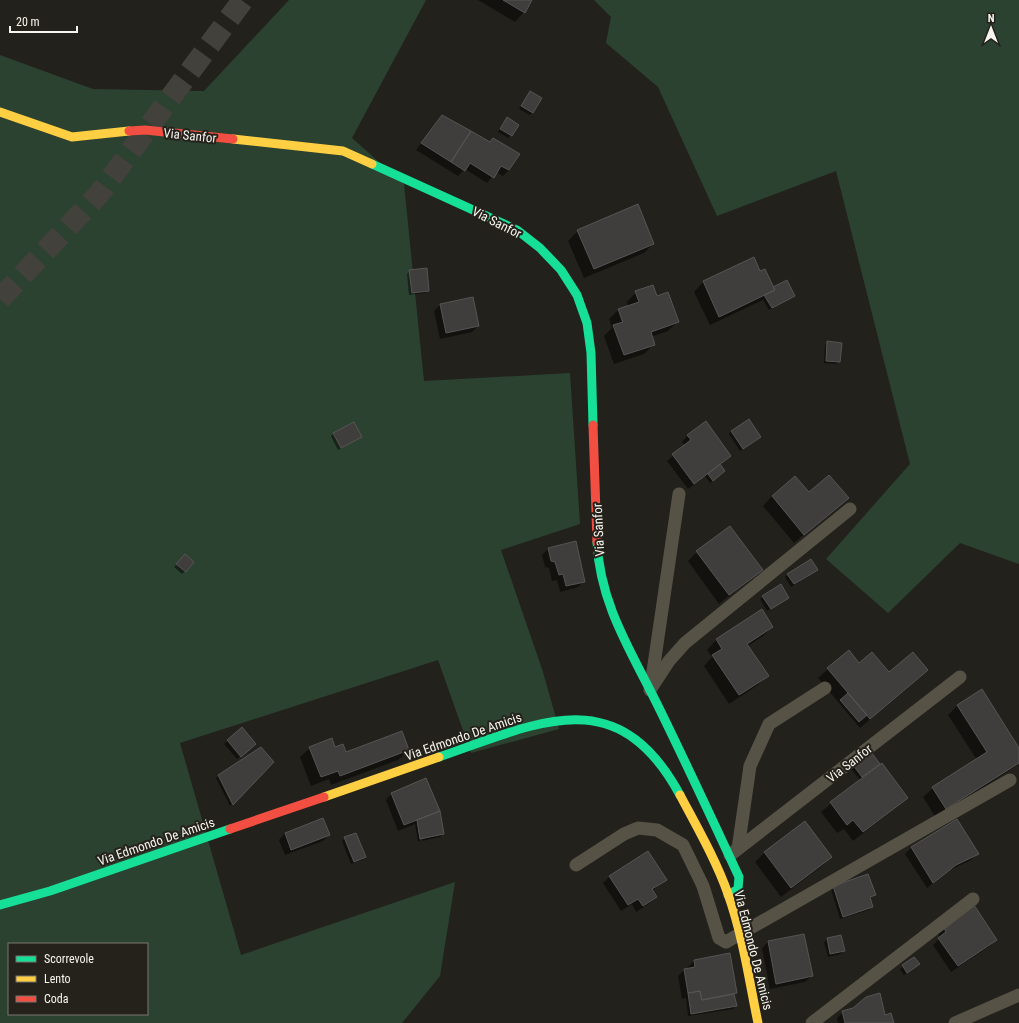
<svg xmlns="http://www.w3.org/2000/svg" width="1019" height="1023" font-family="'Roboto Condensed',sans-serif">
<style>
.green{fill:#2c4230;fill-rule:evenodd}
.shadow{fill:#0007;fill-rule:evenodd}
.building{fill:#3f3e3d;stroke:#565555}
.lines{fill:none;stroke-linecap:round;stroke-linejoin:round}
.secondary-tunnel{stroke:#42413c;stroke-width:22;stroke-dasharray:22 11;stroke-linecap:butt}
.lane{stroke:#575246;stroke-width:13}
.fast{stroke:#16e098;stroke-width:9}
.slow{stroke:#ffcf43;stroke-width:9}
.jam{stroke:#f24e42;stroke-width:9}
.labels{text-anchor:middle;stroke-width:4;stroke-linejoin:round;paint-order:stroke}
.street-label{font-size:13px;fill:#f6f5ef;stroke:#24221a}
</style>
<rect width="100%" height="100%" fill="#22211c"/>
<path class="green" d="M 289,0 L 426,0 L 352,138 L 404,184 L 424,381 L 570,373 L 580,524 L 501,550 L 543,672 L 559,729 L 471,753 L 438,660 L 180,743 L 241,955 L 455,882 L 440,976 L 402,1023 L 0,1023 L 0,55 L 93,89 L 204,91 ZM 9,944 L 147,944 L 147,1014 L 9,1014 Z
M 594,0 L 1019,0 L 1019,564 L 960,543 L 888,613 L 826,559 L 910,464 L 836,171 L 717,216 L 658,87 L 606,43 L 611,17 Z"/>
<path class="shadow" d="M 478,0 L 531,0 L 524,12 L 515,22 Z
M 530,92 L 533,112 L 530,115 L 519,109 Z
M 442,116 L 489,143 L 493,139 L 518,154 L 509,170 L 503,176 L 496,172 L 487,183 L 465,169 L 458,176 L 416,150 Z
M 505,121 L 511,135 L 508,138 L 498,132 Z
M 578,231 L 653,244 L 644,253 L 584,278 L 568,241 Z
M 753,258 L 760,272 L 772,288 L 794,296 L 769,310 L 763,300 L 710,325 L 694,292 L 703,282 Z
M 410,271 L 428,290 L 425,293 L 409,295 L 407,274 Z
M 636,292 L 656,297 L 677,322 L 668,331 L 651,337 L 654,344 L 644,354 L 614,364 L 604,336 L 612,328 L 609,319 L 618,310 L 628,306 L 627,302 ZM 619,314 L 621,314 L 625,326 L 623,327 Z
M 472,298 L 478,326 L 472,332 L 440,339 L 434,311 L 440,305 Z
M 828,342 L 839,361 L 836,364 L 824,363 L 825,345 Z
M 731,431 L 760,437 L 740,451 L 729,434 Z
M 333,434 L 361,436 L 338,450 L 331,436 Z
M 688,435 L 730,455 L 719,465 L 721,474 L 710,483 L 705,476 L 688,489 L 667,461 L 685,446 L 682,442 Z
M 808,494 L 847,498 L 794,543 L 763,506 L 772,496 Z
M 548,549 L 584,581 L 578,587 L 560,592 L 557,580 L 552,581 L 549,568 L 545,567 L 542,555 Z
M 697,552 L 761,570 L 719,604 L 688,561 Z
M 185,556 L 193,563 L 182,574 L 174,567 Z
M 814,572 L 791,587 L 785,577 L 788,574 Z
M 763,596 L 785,600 L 767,611 L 760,599 Z
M 761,611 L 772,627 L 763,636 L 748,646 L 767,676 L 758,685 L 729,704 L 704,666 L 712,657 L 707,650 L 716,640 Z
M 848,651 L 859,664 L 889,674 L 927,670 L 860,728 L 818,678 Z
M 957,706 L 1019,750 L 1019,764 L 936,818 L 923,797 L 933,788 L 977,760 L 948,715 Z
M 242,729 L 252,746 L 237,759 L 224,744 Z
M 310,748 L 335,748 L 346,753 L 408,750 L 398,760 L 331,785 L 329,779 L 311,786 L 300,757 Z
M 871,754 L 906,798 L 897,807 L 853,841 L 844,829 L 837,833 L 821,812 L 860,780 L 851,769 Z
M 272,762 L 230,806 L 216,778 L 219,775 Z
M 426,780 L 439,812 L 443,834 L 440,837 L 422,841 L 419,823 L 417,823 L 420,841 L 418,842 L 415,824 L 398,831 L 386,800 L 392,793 Z
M 323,819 L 329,835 L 323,841 L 285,855 L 279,840 L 285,833 Z
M 957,820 L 978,853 L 971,860 L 948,871 L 927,888 L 905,854 L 911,848 Z
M 805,822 L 831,857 L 822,866 L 781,897 L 755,862 L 764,853 Z
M 345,838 L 365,857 L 362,860 L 351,864 L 342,841 Z
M 610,876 L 665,880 L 652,891 L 656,897 L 650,903 L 636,912 L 632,904 L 621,911 L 603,883 Z
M 833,887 L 874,895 L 869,899 L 872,907 L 869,910 L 840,919 L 831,889 Z
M 943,927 L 996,940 L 990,946 L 951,972 L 933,945 L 940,938 L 937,933 Z
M 840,936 L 844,951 L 841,954 L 828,957 L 824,942 L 827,939 Z
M 768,942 L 812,976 L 805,982 L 770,989 L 762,948 Z
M 914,958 L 918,964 L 904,975 L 900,969 Z
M 694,961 L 736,993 L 734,995 L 736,1006 L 733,1009 L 688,1016 L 686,998 L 682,999 L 678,976 L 684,970 L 688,969 L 688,967 Z
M 843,1012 L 884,1016 L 893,1023 L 838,1023 L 837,1018 Z"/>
<path class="building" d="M 503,0 L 532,0 L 525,13 Z
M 530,91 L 542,98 L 533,113 L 521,106 Z
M 442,115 L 471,131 L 451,162 L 421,143 Z
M 507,117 L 519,125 L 512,136 L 500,129 Z
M 471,131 L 490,142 L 493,138 L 520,154 L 509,170 L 501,166 L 494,178 L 470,163 L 465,171 L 451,162 Z
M 638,204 L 654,244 L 594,269 L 577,230 Z
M 754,257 L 760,271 L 765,269 L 775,290 L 719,317 L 703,281 Z
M 427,268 L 429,291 L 412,293 L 409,270 Z
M 787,280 L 795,296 L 772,308 L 764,295 L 775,290 L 773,287 Z
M 653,285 L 657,296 L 668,292 L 679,322 L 651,332 L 655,345 L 624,355 L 613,325 L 623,322 L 618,309 L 639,302 L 635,291 Z
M 473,297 L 479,326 L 446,333 L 440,304 Z
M 827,341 L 842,343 L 840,362 L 826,361 Z
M 749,419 L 761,437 L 743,449 L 731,431 Z
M 706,421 L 731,456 L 694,484 L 672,454 L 691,440 L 687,435 Z
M 354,422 L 362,437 L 341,448 L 333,433 Z
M 720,464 L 725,471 L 713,481 L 708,474 Z
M 829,475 L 849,498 L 804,535 L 772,496 L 795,476 L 809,492 Z
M 730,526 L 763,570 L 729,595 L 696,551 Z
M 576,541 L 585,582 L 566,586 L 563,574 L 559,575 L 555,562 L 551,561 L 548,548 Z
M 185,554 L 194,562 L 186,572 L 176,564 Z
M 811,559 L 818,570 L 794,584 L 787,574 Z
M 781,584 L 789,598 L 771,609 L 762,596 Z
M 762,609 L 773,627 L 747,644 L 769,676 L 739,695 L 712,655 L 722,649 L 716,639 Z
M 849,650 L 859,663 L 872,652 L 889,672 L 913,652 L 928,670 L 870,719 L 827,668 Z
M 982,689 L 1019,748 L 1019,763 L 946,809 L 932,787 L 987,752 L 957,705 Z
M 848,693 L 867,715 L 859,722 L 840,700 Z
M 242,727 L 256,744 L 241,757 L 227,740 Z
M 402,731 L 409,750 L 340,776 L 338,771 L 321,777 L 309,747 L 332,738 L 335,747 L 343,744 L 346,752 Z
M 261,747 L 274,762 L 233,805 L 218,775 Z
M 871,752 L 880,764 L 862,777 L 853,765 Z
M 882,763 L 908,798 L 863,832 L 853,820 L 847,825 L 830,802 Z
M 426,778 L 440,811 L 404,825 L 391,793 Z
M 440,811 L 444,834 L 420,839 L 417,820 Z
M 323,818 L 330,835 L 291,850 L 285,833 Z
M 957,819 L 979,854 L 956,865 L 933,883 L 911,847 Z
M 805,821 L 832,857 L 791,888 L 764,852 Z
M 356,833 L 366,857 L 354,862 L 344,837 Z
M 648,851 L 667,880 L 652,889 L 657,897 L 643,906 L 638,899 L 628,905 L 609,876 Z
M 868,874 L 876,895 L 870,897 L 873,907 L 843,917 L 833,886 Z
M 974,905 L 997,940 L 958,966 L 938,938 L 946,932 L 943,926 Z
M 804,934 L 813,976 L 776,984 L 768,941 Z
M 841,935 L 845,951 L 830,954 L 827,938 Z
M 730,953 L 737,993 L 702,1000 L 700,991 L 688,993 L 684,969 L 695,967 L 694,960 Z
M 914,957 L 920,964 L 907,973 L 902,965 Z
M 700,991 L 702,1000 L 734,994 L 737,1006 L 691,1014 L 688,993 Z
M 880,993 L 885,1015 L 891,1013 L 894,1023 L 845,1023 L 842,1011 L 853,1008 L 866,997 Z"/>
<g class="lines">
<path class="secondary-tunnel" d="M 0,299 L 99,194 L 243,0"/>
<path class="lane" d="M 651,685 L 679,494
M 650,690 L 669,661 L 685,643 L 850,509
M 738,849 L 750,766 L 769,724 L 825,688
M 730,855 L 960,677
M 576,865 L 624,834 L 638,828 L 657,830 L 683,845 L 703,886 L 719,938 L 726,942 L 1010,780
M 812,1023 L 973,899
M 955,1023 L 1019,995"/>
<path class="fast" d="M 372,164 L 517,230 L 540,248 L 561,270 L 577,295 L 587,323 L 591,353 L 593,425
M 597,542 C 600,606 633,654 660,710 C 687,765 713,821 739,877 L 738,889 L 728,895
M 439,757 C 538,723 617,679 680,795
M 0,905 L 50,891 L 230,829"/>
<path class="slow" d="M 0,112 L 72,137 L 129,131
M 233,139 L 343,151 L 372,164
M 680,795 C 697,827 716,860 728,894 C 743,936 749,980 758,1023
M 324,797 L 439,757"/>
<path class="jam" d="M 129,131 L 145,130 L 233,139
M 593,425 L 597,542
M 230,829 L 324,797"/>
</g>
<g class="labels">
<g class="street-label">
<text transform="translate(190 135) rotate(6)" y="5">Via Sanfor</text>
<text transform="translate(497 222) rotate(27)" y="5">Via Sanfor</text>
<text transform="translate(598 530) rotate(-93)" y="5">Via Sanfor</text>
<text transform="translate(463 736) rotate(-19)" y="5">Via Edmondo De Amicis</text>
<text transform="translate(849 763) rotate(-38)" y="5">Via Sanfor</text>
<text transform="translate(156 841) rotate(-19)" y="5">Via Edmondo De Amicis</text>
<text transform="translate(754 950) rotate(76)" y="5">Via Edmondo De Amicis</text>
</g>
</g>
<rect x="8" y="943" width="140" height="72" fill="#24221a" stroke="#78766f"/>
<rect x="16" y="956" width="20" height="6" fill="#16e098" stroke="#78766f"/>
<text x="44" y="963" font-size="12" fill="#f6f5ef">Scorrevole</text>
<rect x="16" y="976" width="20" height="6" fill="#ffcf43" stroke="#78766f"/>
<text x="44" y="983" font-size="12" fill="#f6f5ef">Lento</text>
<rect x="16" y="996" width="20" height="6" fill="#f24e42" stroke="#78766f"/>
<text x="44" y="1003" font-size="12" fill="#f6f5ef">Coda</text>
<g transform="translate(991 28)" stroke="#24221a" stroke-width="3" paint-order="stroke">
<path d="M0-3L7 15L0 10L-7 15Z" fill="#f6f5ef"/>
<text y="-6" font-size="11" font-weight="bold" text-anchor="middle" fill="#f6f5ef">N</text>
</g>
<path d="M10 26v6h67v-6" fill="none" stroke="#f6f5ef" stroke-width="2"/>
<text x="16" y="26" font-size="12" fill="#f6f5ef" stroke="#24221a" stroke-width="3" paint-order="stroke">20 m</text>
</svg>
